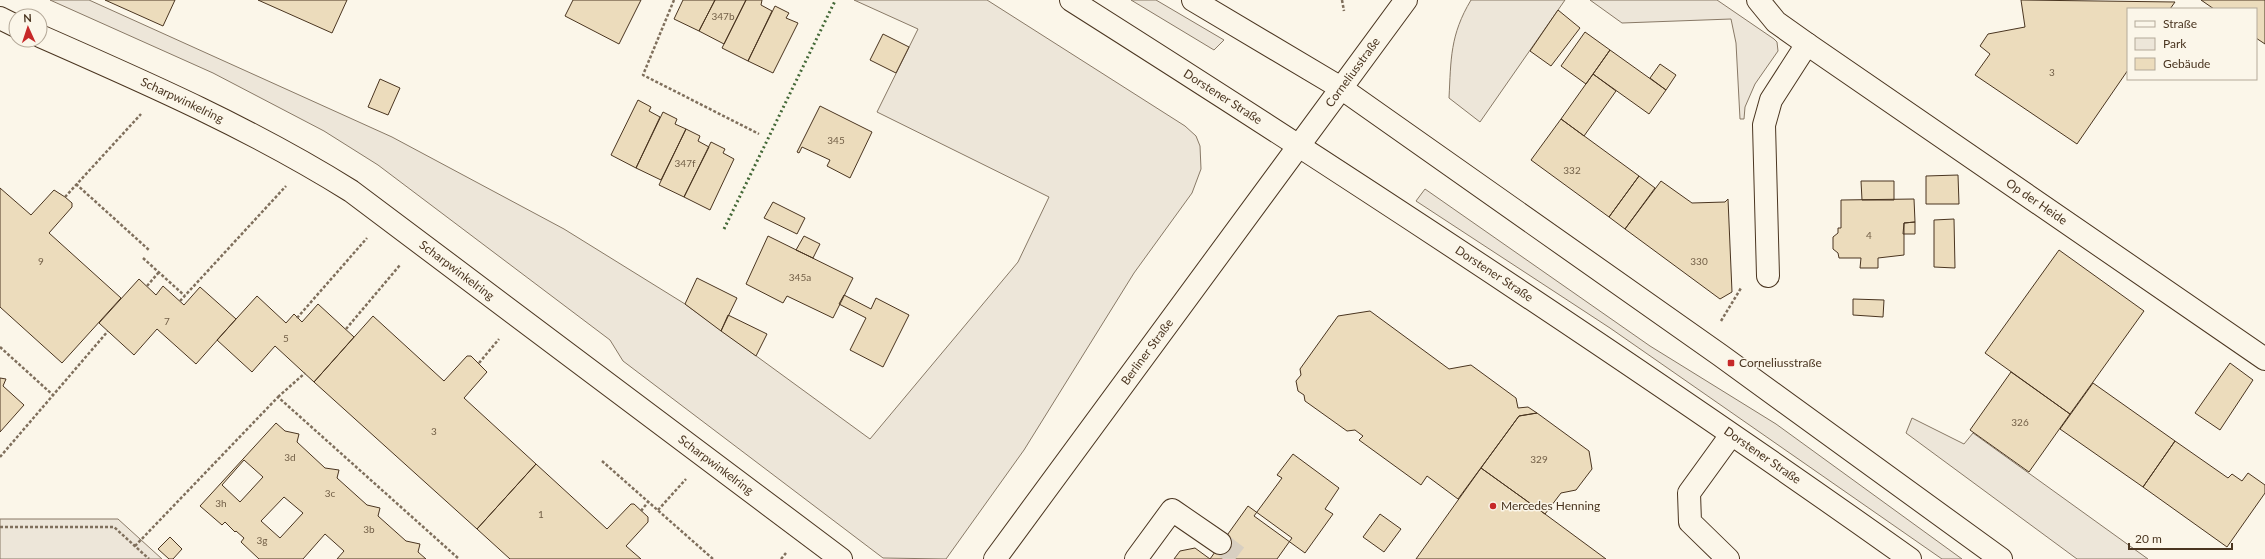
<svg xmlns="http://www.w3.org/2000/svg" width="2265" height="559" font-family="Lato,sans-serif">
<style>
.green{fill:#ede6d9;stroke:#887966}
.building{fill:#ecdcbc;stroke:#4a3520;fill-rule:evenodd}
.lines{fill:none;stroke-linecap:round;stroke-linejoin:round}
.minor-tunnel{stroke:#d8cfc1;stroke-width:22;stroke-dasharray:22 11;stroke-linecap:butt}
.minor-casing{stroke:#4a3520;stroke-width:24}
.major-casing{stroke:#4a3520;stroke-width:24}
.path{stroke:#7f6f5c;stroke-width:2.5;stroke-dasharray:3 2;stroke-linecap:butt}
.minor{stroke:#fbf6e9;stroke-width:22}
.major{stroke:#fbf6e9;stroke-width:22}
.hedge{stroke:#436837;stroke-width:3;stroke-dasharray:2 3;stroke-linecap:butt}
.poi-dot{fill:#c62828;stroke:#fbf6e9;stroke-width:1.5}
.labels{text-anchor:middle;stroke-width:3;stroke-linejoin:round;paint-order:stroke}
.number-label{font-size:10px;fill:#725f47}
.street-label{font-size:12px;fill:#4a3520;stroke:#fbf6e9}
.poi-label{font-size:12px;fill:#4a3520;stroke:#fbf6e9;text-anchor:start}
</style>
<rect width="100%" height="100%" fill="#fbf6e9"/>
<path class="green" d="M 50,0 L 89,0 L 392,137 L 564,229 L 685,304 L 870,439 L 1018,262 L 1049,197 L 877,112 L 918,29 L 854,0 L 987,0 L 1185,126 L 1196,136 L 1200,146 L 1201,169 L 1192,193 L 1134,273 L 1024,450 L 946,559 L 883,558 L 623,361 L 610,340 L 378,165 L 324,131 L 213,73 Z
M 1131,0 L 1156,0 L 1224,40 L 1214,50 Z
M 1471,0 L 1565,0 L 1480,122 L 1449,98 C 1451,59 1450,35 1471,0 Z
M 1590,0 L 1717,0 L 1774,39 L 1777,42 L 1778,51 L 1755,84 L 1745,107 L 1744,119 L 1740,119 L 1736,43 L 1731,19 L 1622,23 Z
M 1425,189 L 1650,346 L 1776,424 L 1962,559 L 1942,559 L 1610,328 L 1416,201 Z
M 1912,418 L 1964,444 L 1973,433 L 2148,559 L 2077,559 L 1906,433 Z
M 0,519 L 118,519 L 162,559 L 0,559 Z"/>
<path class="building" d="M 105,0 L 175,0 L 163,26 Z
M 258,0 L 347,0 L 332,33 Z
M 573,0 L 641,0 L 619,44 L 565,16 Z
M 683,0 L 715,0 L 699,31 L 674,19 Z
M 715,0 L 746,0 L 724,44 L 699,31 Z
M 746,0 L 762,0 L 761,5 L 772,11 L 748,61 L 722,48 Z
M 2021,0 L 2175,2 L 2170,9 L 2128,9 L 2128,70 L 2077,144 L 1975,75 L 1990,54 L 1980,46 L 1988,34 L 2025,27 Z
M 2201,0 L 2265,0 L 2265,44 L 2256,38 L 2256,9 L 2214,9 Z
M 775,6 L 789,13 L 786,18 L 798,23 L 773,73 L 748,61 Z
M 1558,10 L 1580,28 L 1551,66 L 1530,51 Z
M 1585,32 L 1610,50 L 1586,84 L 1561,66 Z
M 883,34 L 909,47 L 896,73 L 870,60 Z
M 1610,50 L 1666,90 L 1649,114 L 1593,74 Z
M 1660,64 L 1676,75 L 1666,90 L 1650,78 Z
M 1593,74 L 1616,91 L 1584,136 L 1561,119 Z
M 380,79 L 400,88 L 388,115 L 368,107 Z
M 638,100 L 651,107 L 649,111 L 660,117 L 636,168 L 611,155 Z
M 820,106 L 872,132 L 850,178 L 827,166 L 830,160 L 802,147 L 799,153 L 797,152 Z
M 663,112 L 677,119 L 675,124 L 686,129 L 661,180 L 636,168 Z
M 1561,119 L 1639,176 L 1609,217 L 1531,160 Z
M 686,129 L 700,136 L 698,141 L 709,147 L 684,197 L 659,185 Z
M 711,142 L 725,149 L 723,153 L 734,159 L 710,210 L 684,197 Z
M 1958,175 L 1959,204 L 1926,204 L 1926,176 Z
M 1639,176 L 1655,188 L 1625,229 L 1609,217 Z
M 1661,181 L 1692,203 L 1725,202 L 1728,199 L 1732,292 L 1720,299 L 1625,229 Z
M 1861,181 L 1894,181 L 1894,200 L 1862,200 Z
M 0,188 L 31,215 L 54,190 L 65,197 L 72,203 L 72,207 L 49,233 L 121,298 L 62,363 L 0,307 Z
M 1914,199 L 1915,222 L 1904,223 L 1904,255 L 1878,258 L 1878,268 L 1860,268 L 1861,258 L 1839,258 L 1838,253 L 1833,249 L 1833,237 L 1838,233 L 1838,228 L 1841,228 L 1841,200 Z
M 773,202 L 805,218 L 797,234 L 764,218 Z
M 1954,219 L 1955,268 L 1934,267 L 1934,220 Z
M 1915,222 L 1915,234 L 1903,234 L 1904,223 Z
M 768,236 L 853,278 L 833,318 L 787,296 L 783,303 L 746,284 Z
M 804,236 L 820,244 L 813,258 L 796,250 Z
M 2059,250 L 2144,311 L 2070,414 L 1985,353 Z
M 697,278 L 737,298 L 721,331 L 685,304 Z
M 139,279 L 156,295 L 163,286 L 184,305 L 200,287 L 236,319 L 196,364 L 157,329 L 134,355 L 99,323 Z
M 844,295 L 871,309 L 876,298 L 909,315 L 883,367 L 850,350 L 866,318 L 839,304 Z
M 257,296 L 286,323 L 294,314 L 302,322 L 318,304 L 354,337 L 314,382 L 275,346 L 252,372 L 217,340 Z
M 1853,299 L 1884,300 L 1883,317 L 1853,315 Z
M 1370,311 L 1449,369 L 1471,365 L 1516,398 L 1518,408 L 1528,407 L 1537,413 L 1519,416 L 1458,499 L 1427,476 L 1421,485 L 1359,440 L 1363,436 L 1355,430 L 1347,431 L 1305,401 L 1304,395 L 1298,391 L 1296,381 L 1301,375 L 1300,369 L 1338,316 Z
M 728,315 L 767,334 L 756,356 L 721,331 Z
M 373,316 L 444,381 L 467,356 L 471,356 L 487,372 L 464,398 L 536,464 L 477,529 L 314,382 Z
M 2230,363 L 2253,380 L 2220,430 L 2195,413 Z
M 2011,372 L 2070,414 L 2029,472 L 1970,430 Z
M 0,378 L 6,379 L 3,386 L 24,405 L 0,432 Z
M 2093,383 L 2175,441 L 2143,487 L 2060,429 Z
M 1537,413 L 1589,451 L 1592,469 L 1576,490 L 1561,493 L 1545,514 L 1481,468 L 1519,416 Z
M 276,423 L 285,431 L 299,434 L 297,442 L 325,468 L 339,470 L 337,478 L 367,505 L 380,508 L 378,516 L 406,541 L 420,544 L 418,552 L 426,559 L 337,559 L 344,551 L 325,534 L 303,559 L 259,559 L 241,542 L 244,538 L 236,531 L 235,532 L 225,522 L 222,525 L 200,506 ZM 244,460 L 263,477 L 240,502 L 222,485 ZM 284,497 L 303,513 L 280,538 L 261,521 Z
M 2175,441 L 2228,478 L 2232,474 L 2242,481 L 2248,473 L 2265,485 L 2265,493 L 2227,547 L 2143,487 Z
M 1293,454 L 1339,488 L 1325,509 L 1333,514 L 1305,553 L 1254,516 L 1282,478 L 1277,475 Z
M 536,464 L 607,529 L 631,504 L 634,504 L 648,517 L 648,522 L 626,546 L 641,559 L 510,559 L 477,529 Z
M 1481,468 L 1545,514 L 1606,559 L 1416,559 Z
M 1248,506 L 1292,538 L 1277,559 L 1210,559 Z
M 1380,514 L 1401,529 L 1384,552 L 1363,537 Z
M 170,537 L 182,549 L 173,559 L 169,559 L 158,549 Z
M 1195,548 L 1210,559 L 1174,559 L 1180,551 Z"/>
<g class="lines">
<path class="minor-tunnel" d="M 1220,543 L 1241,559"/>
<g class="minor-casing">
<g id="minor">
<path id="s1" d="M 1758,0 L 1776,22 L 1807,44 L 2265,359"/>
<path d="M 0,18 L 16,26"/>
<path id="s2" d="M 40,36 C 147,83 252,129 351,191 L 841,559"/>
<path d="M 1768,276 L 1764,125 L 1771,100 L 1807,44"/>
<path d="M 1136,559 L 1172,510 L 1220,543"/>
<path d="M 1728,559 L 1690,522 L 1689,493 L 1731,435"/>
</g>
</g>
<g class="major-casing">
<g id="major">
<path id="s3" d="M 1071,0 C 1355,180 1636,364 1910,559"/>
<path d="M 1193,0 L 1341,88 L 1720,355 L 2001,559"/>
<path id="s4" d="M 995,559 L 1406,0"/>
</g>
</g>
<path class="path" d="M 674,0 L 643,75 L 759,134
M 1342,0 L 1344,11
M 76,184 L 149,250
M 65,197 L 141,114
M 143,258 L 185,296
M 147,286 L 159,272
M 180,301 L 286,186
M 297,318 L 367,238
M 1721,321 L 1741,288
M 346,329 L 400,265
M 0,347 L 54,396
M 479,363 L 499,339
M 278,397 L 305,373
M 0,457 L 108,331
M 602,461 L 713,559
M 658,510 L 686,479
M 641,511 L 648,502
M 0,527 L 114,527 L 149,559
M 135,546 L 278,397 L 459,559
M 781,559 L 786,553"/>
<use href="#minor" class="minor"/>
<use href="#major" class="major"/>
<path class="hedge" d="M 724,229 L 835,1"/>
</g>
<g class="poi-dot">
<rect x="1727" y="359" width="8" height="8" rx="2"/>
<circle cx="1493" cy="506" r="4"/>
</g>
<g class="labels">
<g class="number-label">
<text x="723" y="20">347b</text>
<text x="2052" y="76">3</text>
<text x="836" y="144">345</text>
<text x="685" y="167">347f</text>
<text x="1572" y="174">332</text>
<text x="1869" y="239">4</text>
<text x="41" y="265">9</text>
<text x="1699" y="265">330</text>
<text x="800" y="281">345a</text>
<text x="167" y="325">7</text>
<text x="286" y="342">5</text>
<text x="2020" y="426">326</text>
<text x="434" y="435">3</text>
<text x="290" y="461">3d</text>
<text x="1539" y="463">329</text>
<text x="330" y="497">3c</text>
<text x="221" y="507">3h</text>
<text x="541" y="518">1</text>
<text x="369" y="533">3b</text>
<text x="262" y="544">3g</text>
</g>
<g class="street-label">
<text dy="4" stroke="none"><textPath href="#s4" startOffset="604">Corneliusstraße</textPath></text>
<text dy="4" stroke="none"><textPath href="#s3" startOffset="180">Dorstener Straße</textPath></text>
<text dy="4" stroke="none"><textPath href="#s2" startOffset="156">Scharpwinkelring</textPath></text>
<text dy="4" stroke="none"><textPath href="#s1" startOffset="345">Op der Heide</textPath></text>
<text dy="4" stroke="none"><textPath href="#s2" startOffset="480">Scharpwinkelring</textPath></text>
<text dy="4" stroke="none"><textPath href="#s3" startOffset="504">Dorstener Straße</textPath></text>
<text dy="4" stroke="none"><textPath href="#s4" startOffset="257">Berliner Straße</textPath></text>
<text dy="4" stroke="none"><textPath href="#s3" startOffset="828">Dorstener Straße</textPath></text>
<text dy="4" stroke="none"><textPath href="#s2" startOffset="804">Scharpwinkelring</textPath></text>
</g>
<g class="poi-label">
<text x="1739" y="367">Corneliusstraße</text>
<text x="1501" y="510">Mercedes Henning</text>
</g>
</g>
<rect x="2127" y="8" width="130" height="72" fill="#fbf6e9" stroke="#b4a999"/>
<rect x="2135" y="21" width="20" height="6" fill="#fbf6e9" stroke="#b4a999"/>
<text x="2163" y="28" font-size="12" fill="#4a3520">Straße</text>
<rect x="2135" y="38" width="20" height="12" fill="#ede6d9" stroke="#b4a999"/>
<text x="2163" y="48" font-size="12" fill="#4a3520">Park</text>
<rect x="2135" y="58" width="20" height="12" fill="#ecdcbc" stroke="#b4a999"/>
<text x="2163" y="68" font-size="12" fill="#4a3520">Gebäude</text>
<g transform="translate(28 28) rotate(357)"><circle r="19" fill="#fbf6e9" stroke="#b4a999"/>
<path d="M0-3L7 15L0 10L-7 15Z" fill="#c62828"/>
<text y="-6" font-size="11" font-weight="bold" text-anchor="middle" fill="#4a3520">N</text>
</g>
<path d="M2129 543v6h103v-6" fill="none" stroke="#4a3520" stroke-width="2"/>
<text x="2135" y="543" font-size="12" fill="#4a3520" stroke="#fbf6e9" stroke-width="3" paint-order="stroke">20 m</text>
</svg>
